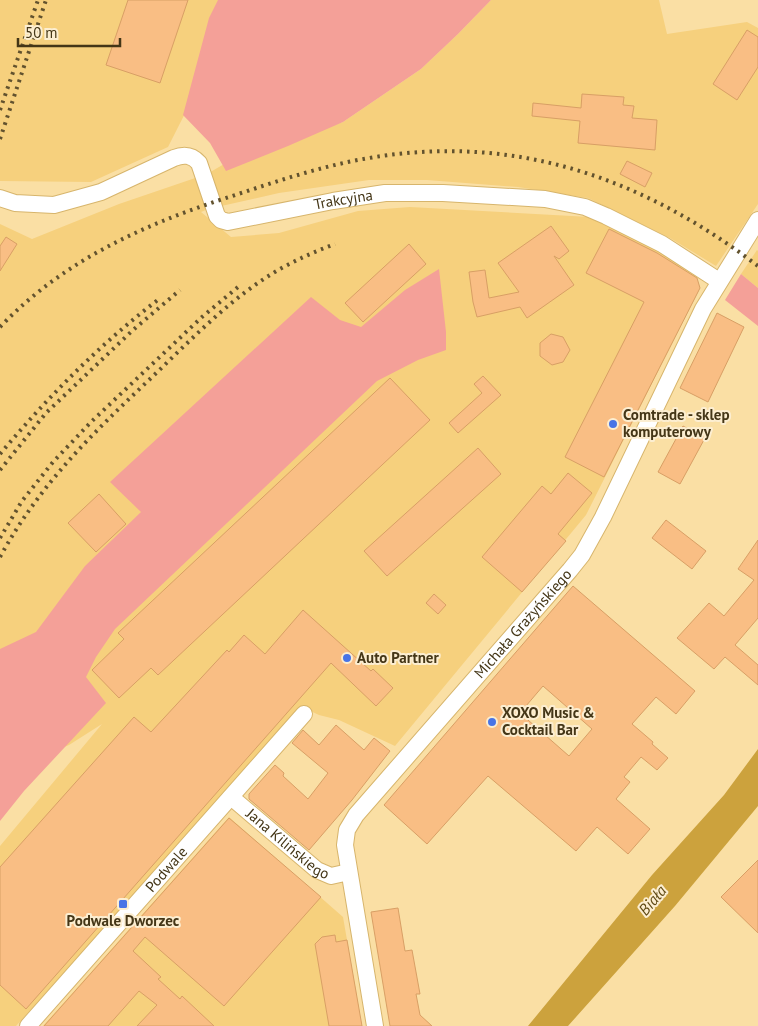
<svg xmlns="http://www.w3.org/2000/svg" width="758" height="1026" font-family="'PT Sans',sans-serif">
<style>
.built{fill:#f6d07d}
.green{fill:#f4a098}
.water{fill:#cca23d}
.building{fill:#f9be84;stroke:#d89f65;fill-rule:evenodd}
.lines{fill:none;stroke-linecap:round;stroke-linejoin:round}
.minor-casing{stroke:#d7b56c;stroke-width:18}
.minor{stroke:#fff;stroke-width:16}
.rail{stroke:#62522e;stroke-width:4;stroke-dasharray:2.5 5;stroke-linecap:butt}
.poi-dot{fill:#4874e6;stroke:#fceed1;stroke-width:2}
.labels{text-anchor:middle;stroke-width:4;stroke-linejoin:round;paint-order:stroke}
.street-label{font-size:15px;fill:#443617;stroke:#fceed1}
.poi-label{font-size:15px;font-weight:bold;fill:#443617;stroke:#fceed1;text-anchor:start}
.water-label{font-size:16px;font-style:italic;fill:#604a14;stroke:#fceed1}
</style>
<rect width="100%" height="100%" fill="#fadfa4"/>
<path class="built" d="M 0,0 L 227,0 L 207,70 L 168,147 L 91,182 L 0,181 Z
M 491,0 L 659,0 L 667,34 L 747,22 L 758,28 L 758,204 L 716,266 L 670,238 L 588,198 L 518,187 L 427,180 L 369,180 L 279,193 L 208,209 L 201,212 L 231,237 L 279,233 L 358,211 L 410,207 L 590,217 L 667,254 L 695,273 L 700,288 L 586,515 L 395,746 L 339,720 L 319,715 L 302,707 L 16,1026 L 0,1026 L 0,846 L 102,724 L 69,745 L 15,768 L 0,777 L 0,224 L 32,239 L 119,204 L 207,174 L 231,160 L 343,122 L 421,69 L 458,34 Z
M 757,250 L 758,251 L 758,288 L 741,274 Z
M 229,817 L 343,917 L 362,1026 L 43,1026 Z"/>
<path class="green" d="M 218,0 L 491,0 L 458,34 L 421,69 L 343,122 L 288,146 L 226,171 L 210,143 L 183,115 L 209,18 Z
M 439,269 L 446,332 L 446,350 L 418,360 L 377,381 L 115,629 L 96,657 L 86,677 L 106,703 L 24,791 L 0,821 L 0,649 L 36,632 L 85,566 L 141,512 L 110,482 L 311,297 L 340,320 L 361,327 L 405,290 Z
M 741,274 L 758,288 L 758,326 L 725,300 Z"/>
<path class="water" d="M 758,749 L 758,806 L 675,906 L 568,1026 L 528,1026 L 652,875 L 724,795 Z"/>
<path class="building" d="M 128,0 L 188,0 L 160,83 L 106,65 Z
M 747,30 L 758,37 L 758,67 L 737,100 L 713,84 Z
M 582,94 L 624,97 L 623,105 L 634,106 L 632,118 L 657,120 L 655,150 L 578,143 L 580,121 L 532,116 L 533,103 L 581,108 Z
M 627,161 L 652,173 L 645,187 L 620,174 Z
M 551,226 L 569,251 L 559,259 L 554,256 L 574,285 L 527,318 L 520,307 L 477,317 L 473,302 L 469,272 L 485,270 L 489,298 L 519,292 L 498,263 Z
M 609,229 L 657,253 L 697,278 L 700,288 L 604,477 L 565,457 L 644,302 L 586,273 Z
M 6,237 L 17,244 L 0,271 L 0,246 Z
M 409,244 L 426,264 L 363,322 L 345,303 Z
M 717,313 L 744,327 L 708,402 L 680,388 Z
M 551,334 L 563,337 L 570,350 L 563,362 L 552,365 L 540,356 L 540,343 Z
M 483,376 L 501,395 L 458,433 L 449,423 L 482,393 L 474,384 Z
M 390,378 L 430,420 L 158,675 L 151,668 L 119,698 L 92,670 L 124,639 L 118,633 Z
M 683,426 L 705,438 L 680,484 L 658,472 Z
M 478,448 L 501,474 L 387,576 L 364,551 Z
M 568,473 L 592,493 L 558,534 L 566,541 L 522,592 L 482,557 L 542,486 L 551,494 Z
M 99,494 L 126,524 L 96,552 L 68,523 Z
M 666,520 L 706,551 L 692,569 L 652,538 Z
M 758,540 L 758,618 L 735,645 L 758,665 L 758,685 L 725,657 L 714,669 L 677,638 L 709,603 L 724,616 L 754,580 L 738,569 Z
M 573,586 L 695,691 L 676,714 L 656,697 L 632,724 L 653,742 L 652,744 L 668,758 L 657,770 L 641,757 L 624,777 L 630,782 L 616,799 L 650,829 L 628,854 L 597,827 L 576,851 L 488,776 L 427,844 L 384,805 ZM 543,686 L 592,729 L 569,756 L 520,713 Z
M 434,594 L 446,605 L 438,614 L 426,603 Z
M 303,610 L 371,671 L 373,669 L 393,688 L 376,706 L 331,663 L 26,1009 L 0,985 L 0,867 L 134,717 L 151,732 L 227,650 L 229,652 L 244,635 L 265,654 Z
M 336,725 L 364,750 L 374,738 L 390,751 L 352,800 L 309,850 L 249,799 L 249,794 L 275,765 L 284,773 L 283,776 L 308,799 L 328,773 L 292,743 L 303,730 L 319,745 Z
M 229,818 L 321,897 L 224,1006 L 145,937 L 133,951 L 161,977 L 158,979 L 180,999 L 182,996 L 214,1026 L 137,1026 L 157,1005 L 139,991 L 108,1026 L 44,1026 Z
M 758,860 L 758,933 L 721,897 Z
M 398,908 L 405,951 L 412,950 L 420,994 L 416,994 L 420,1015 L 432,1026 L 390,1026 L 371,912 Z
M 335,935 L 336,942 L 347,940 L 362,1026 L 329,1026 L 315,944 L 322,937 Z"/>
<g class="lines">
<g class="minor-casing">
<g id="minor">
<path id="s1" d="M 0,198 L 15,203 L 54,205 L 101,192 L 174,158 C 184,154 192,155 199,163 L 217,216 L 221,220 L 228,222 L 333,201 L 385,193 L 443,193 L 545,199 L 585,207 L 606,216 L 662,244 L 719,281"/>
<path id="s2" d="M 231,797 L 317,870 L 331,876 L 349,872"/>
<path id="s3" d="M 28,1026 L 304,714"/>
<path id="s4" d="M 375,1026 L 345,845 L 347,830 L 356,815 L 570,570 L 582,555 L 603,517 L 703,309 L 758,220"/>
</g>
</g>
<use href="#minor" class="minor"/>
<path class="rail" d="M 0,110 L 38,0
M 0,139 L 46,0
M 0,327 C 64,260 143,225 229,197 C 275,182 321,166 369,158 C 515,133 643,178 758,266
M 0,454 C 48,397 99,345 159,299
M 0,470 L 46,413 L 133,330 L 180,290
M 0,538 L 22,501 L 53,462 L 91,422 L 202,317 L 238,287
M 0,557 C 40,484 91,435 150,379 C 191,340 231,297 280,269 C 298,259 316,251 335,244"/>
</g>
<g class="poi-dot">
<circle cx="613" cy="424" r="5"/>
<circle cx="347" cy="658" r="5"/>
<circle cx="492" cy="722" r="5"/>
<rect x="118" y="899" width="10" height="10" rx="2.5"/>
</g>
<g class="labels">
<g class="street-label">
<text dy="5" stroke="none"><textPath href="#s1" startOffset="398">Trakcyjna</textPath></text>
<text dy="5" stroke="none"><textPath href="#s4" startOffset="470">Michała Grażyńskiego</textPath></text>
<text dy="5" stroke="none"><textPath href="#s2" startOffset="74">Jana Kilińskiego</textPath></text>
<text dy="5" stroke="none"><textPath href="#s3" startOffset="209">Podwale</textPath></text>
</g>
<g class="poi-label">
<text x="623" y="420">Comtrade - sklep<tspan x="623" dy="17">komputerowy</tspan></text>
<text x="357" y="663">Auto Partner</text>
<text x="502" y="718">XOXO Music &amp;<tspan x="502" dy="17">Cocktail Bar</tspan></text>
<text x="123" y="926" text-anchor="middle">Podwale Dworzec</text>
</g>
<g class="water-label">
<text transform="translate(652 900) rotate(-50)" y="6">Biała</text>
</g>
</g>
<path d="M18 38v8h102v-8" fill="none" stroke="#443617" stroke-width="2.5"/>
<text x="25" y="38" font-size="15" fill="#443617" stroke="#fceed1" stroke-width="4" paint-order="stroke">50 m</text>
</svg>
